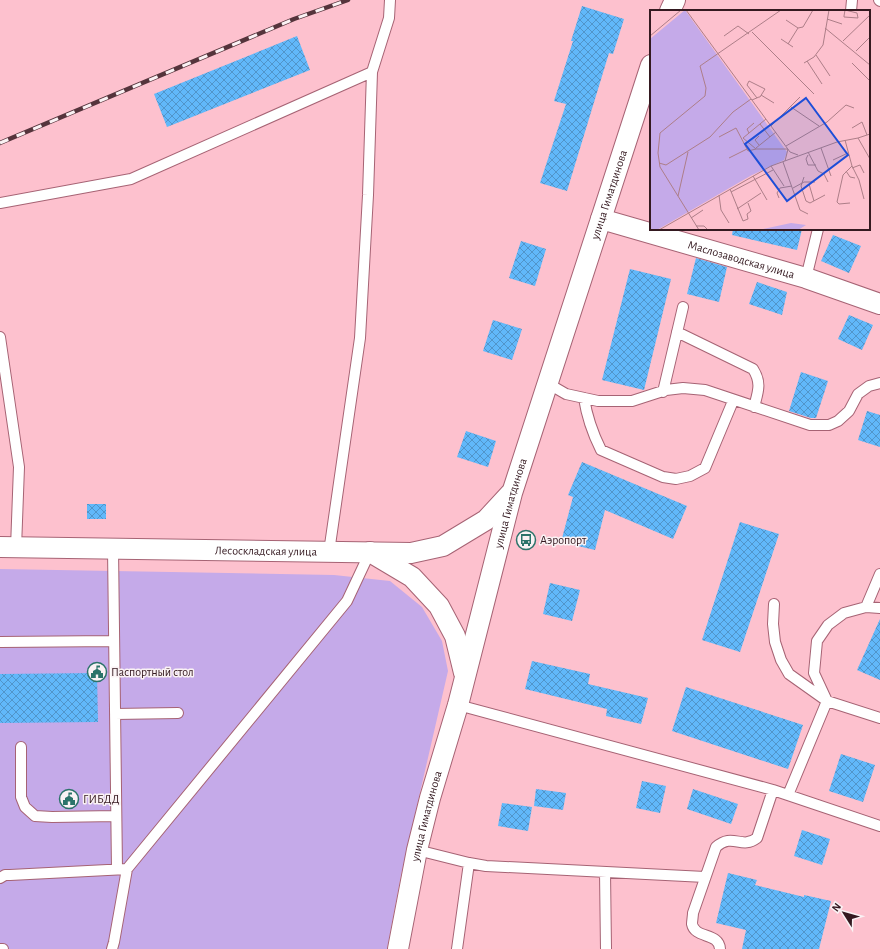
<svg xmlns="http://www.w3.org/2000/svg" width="880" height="949" font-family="'Alegreya Sans',sans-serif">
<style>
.grass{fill:#c5aae9}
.building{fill:url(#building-cross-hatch)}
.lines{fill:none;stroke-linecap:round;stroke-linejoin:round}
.lane-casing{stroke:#a66374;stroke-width:12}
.street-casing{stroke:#a66374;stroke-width:22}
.lane{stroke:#fff;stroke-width:10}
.street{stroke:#fff;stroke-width:20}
.rail-casing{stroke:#55343c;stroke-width:4.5}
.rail{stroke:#faf2f4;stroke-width:3;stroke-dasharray:9;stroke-linecap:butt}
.labels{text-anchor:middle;stroke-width:3;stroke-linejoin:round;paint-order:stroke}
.street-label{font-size:12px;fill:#341920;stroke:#faf2f4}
.poi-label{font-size:12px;fill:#341920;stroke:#faf2f4;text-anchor:start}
.inset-road{fill:none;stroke:#ad7e88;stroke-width:1}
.view{fill:#1d4ed8;fill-opacity:0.15;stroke:#1d4ed8;stroke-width:2}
.inset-edge{fill:none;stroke:#341920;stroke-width:2}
</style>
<defs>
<pattern id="building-cross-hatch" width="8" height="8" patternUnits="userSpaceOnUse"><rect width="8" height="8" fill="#61b8fa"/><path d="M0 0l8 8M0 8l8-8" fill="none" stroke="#5195ca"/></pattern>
</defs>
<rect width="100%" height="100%" fill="#fdc1ce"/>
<path class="grass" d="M 0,569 L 334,575 L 390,581 L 422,607 L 442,641 L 448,671 L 401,875 L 387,949 L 0,949 Z"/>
<path class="building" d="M 582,6 L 624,19 L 613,54 L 609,53 L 567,191 L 540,183 L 566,104 L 554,101 L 573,41 L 571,41 Z
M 297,36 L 310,70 L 167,127 L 154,94 Z
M 733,229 L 802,229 L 797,250 L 732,235 Z
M 833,235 L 861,246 L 849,273 L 821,261 Z
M 521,241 L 546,249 L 535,286 L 509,278 Z
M 696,258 L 727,267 L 719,302 L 687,294 Z
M 630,269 L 671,279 L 644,390 L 602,380 Z
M 757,282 L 787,292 L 782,315 L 749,304 Z
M 849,315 L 873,325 L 862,350 L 838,339 Z
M 493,320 L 522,329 L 512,360 L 483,351 Z
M 801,372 L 828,381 L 816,418 L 811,418 L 789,411 Z
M 867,411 L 880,415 L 880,447 L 858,440 Z
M 466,431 L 496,441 L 488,467 L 457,457 Z
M 582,462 L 687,506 L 673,539 L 605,510 L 595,550 L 561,542 L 573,497 L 568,495 Z
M 87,504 L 106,504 L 106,519 L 87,519 Z
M 740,522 L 779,534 L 740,652 L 702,640 Z
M 550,583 L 580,590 L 572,621 L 543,614 Z
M 880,619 L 880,680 L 857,670 Z
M 532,661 L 590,674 L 588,684 L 648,698 L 641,724 L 606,716 L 607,709 L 525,689 Z
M 97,673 L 98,722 L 0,723 L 0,674 Z
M 686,687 L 803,725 L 788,769 L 672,731 Z
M 841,754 L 875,765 L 863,802 L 829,791 Z
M 642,781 L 666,786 L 660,813 L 636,808 Z
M 536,789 L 566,793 L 563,810 L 534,806 Z
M 693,789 L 738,804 L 731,824 L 687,809 Z
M 502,803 L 532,807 L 528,831 L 498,826 Z
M 802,830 L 830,839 L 822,865 L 794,856 Z
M 728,873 L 757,880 L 755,885 L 804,897 L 804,895 L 831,901 L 819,949 L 742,949 L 746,930 L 716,923 Z"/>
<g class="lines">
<g class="lane-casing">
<path id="lane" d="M 879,0 L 880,1
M 851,11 L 852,0
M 0,203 L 131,179 L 372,72
M 806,278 L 818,229
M 677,332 L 753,369 C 762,383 758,392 754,407
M 0,337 L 19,467 L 16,548
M 547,383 L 566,394 L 598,401 L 632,401 L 666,390 L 683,388 L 705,390 L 810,425 L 829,425 L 838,421 L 849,411 L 858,394 L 869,386 L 880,383
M 663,392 L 683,307
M 584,398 C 587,418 592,432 601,450 L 663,477 L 676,479 L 690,476 L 705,468 L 733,401
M 113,549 L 117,869
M 329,552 L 360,338 L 368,195 L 372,72 L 389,18 L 390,0
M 774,604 L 773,624 L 775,642 L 781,660 L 789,674 L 827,701 L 880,718
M 866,607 L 880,608
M 0,642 L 114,641
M 458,705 L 773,790 L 880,826
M 115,714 L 178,713
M 21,747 L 21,797 L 25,807 L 35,816 L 52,817 L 116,816
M 788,795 L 827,701 L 814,673 L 817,641 L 828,625 L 844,613 L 866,607 L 880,574
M 417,850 L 469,863 L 486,866 L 705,877
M 605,872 L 606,949
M 0,878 L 5,875 L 10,875 L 127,869 L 347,601 L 370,552
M 0,949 L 3,949
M 112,949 L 114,942 L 127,869
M 457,949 L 469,863
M 720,949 C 719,932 695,939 692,924 C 692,921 693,916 693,913 L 716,847 C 733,832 741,850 757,838 L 773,790"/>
</g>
<g class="street-casing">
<g id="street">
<path d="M 670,11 L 675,0"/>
<path id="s1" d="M 601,219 L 806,278 L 880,304"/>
<path id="s2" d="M 0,547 L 411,553 L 443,546 L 486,520 L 510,494"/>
<path d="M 370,552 L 412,577 L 439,606 L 455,636 L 464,673"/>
<path id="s3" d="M 398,949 L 417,850 L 430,798 L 458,705 L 512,493 L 651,65"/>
</g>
</g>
<use href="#lane" class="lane"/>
<use href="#street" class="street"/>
<g class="rail-casing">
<path id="rail" d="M 0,143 L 294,19 L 348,0"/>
</g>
<use href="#rail" class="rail"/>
</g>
<defs>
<g id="bus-ring" transform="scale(1)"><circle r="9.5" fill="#faf2f4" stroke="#2c736a" stroke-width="1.5"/><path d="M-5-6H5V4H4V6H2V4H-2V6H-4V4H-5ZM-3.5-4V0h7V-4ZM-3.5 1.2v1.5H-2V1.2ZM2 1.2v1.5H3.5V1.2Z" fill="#2c736a"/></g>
<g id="civic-ring" transform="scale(1)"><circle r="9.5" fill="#faf2f4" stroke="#2c736a" stroke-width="1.5"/><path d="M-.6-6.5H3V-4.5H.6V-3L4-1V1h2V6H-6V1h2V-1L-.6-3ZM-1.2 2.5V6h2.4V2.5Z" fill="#2c736a"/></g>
</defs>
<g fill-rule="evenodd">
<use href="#bus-ring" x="526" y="540"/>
<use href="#civic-ring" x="97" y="672"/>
<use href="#civic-ring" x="69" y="799"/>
</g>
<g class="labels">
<g class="street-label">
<text dy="4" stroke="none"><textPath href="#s3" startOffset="784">улица Гиматдинова</textPath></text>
<text dy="4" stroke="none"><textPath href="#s1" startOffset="146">Маслозаводская улица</textPath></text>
<text dy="4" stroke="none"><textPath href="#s3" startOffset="460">улица Гиматдинова</textPath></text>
<text dy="4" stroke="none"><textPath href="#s2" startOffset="266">Лесоскладская улица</textPath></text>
<text dy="4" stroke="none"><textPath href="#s3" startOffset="136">улица Гиматдинова</textPath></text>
</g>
<g class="poi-label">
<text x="540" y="544">Аэропорт</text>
<text x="111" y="676">Паспортный стол</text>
<text x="83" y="803">ГИБДД</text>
</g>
</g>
<g transform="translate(650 10)">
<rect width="220" height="220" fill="#fdc1ce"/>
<path d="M 35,0 L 137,142 L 134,150 L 102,165 L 7,220 L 0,220 L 0,29 Z" fill="#c5aae9"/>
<path d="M 141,213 L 156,215 L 148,220 L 108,220 Z" fill="#c5aae9"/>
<path class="inset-road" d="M 36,0 L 140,142 L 148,145M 195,0 L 207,3 L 208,8 L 194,7 L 194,6 L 195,0M 177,9 L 192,14M 136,10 L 148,18 L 138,34M 148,18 L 153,17 L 163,0M 175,18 L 220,55M 102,22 L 164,84M 0,26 L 31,0M 74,26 L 88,16 L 99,24M 131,29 L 143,37M 193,31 L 220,5M 206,41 L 220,27M 166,45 L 180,66M 157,51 L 172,74M 154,53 L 164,47 L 173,35 L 179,0M 202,53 L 220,71M 111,85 L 124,93M 102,90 L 109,87 L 110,87 L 115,79 L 99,71 L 97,75 L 107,88M 141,97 L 169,116M 116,109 L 93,128 L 106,139 L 138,139 L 135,151M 110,114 L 120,127M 121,116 L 150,87M 202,118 L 212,112 L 217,125M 99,123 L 97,119 L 104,113M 220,124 L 208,128 L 220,149M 109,126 L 105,130 L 109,135M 69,127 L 86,118 L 98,141 L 106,139M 195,130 L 202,156 L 193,165 L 187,192 L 189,194 L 200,193M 136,136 L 177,112 L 196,95 L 204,98M 106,138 L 126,122M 171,138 L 181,166M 158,142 L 168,161 L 174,164 L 178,172M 158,145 L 156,149 L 158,155 L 166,155M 79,148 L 97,139M 183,150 L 198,143M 133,152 L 150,200 L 158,204M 9,153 L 16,155 L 60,127 L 83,102 L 101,89M 121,156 L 134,176M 202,156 L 209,170 L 214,189M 202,158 L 210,155 L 214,163M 196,161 L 200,167 L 205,168M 103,166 L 117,190M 154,167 L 151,176 L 156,191 L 160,193 L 175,185M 159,174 L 164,191M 143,178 L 154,172 L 165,172M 80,179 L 93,211 L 98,209 L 97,204 L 101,201 L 98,193M 81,182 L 123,160M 69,185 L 71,200 L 79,213M 28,186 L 38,142M 129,188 L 127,183 L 130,178 L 142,176M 87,199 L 111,183M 41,208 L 53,200M 46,216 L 54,216 L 57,219M 9,220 L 121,156 L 187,132 L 208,128M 49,220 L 10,157 L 8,143 L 10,123 L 55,86 L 56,78 L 50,56 L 131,0"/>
<path class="view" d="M 156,88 L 198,145 L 137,191 L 95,134 Z"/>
<rect width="220" height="220" class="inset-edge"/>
</g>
<g transform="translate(844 913) rotate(307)" stroke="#faf2f4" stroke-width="3" paint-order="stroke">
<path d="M0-3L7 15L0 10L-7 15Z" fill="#341920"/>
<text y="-6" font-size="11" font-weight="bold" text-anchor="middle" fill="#341920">N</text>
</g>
</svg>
